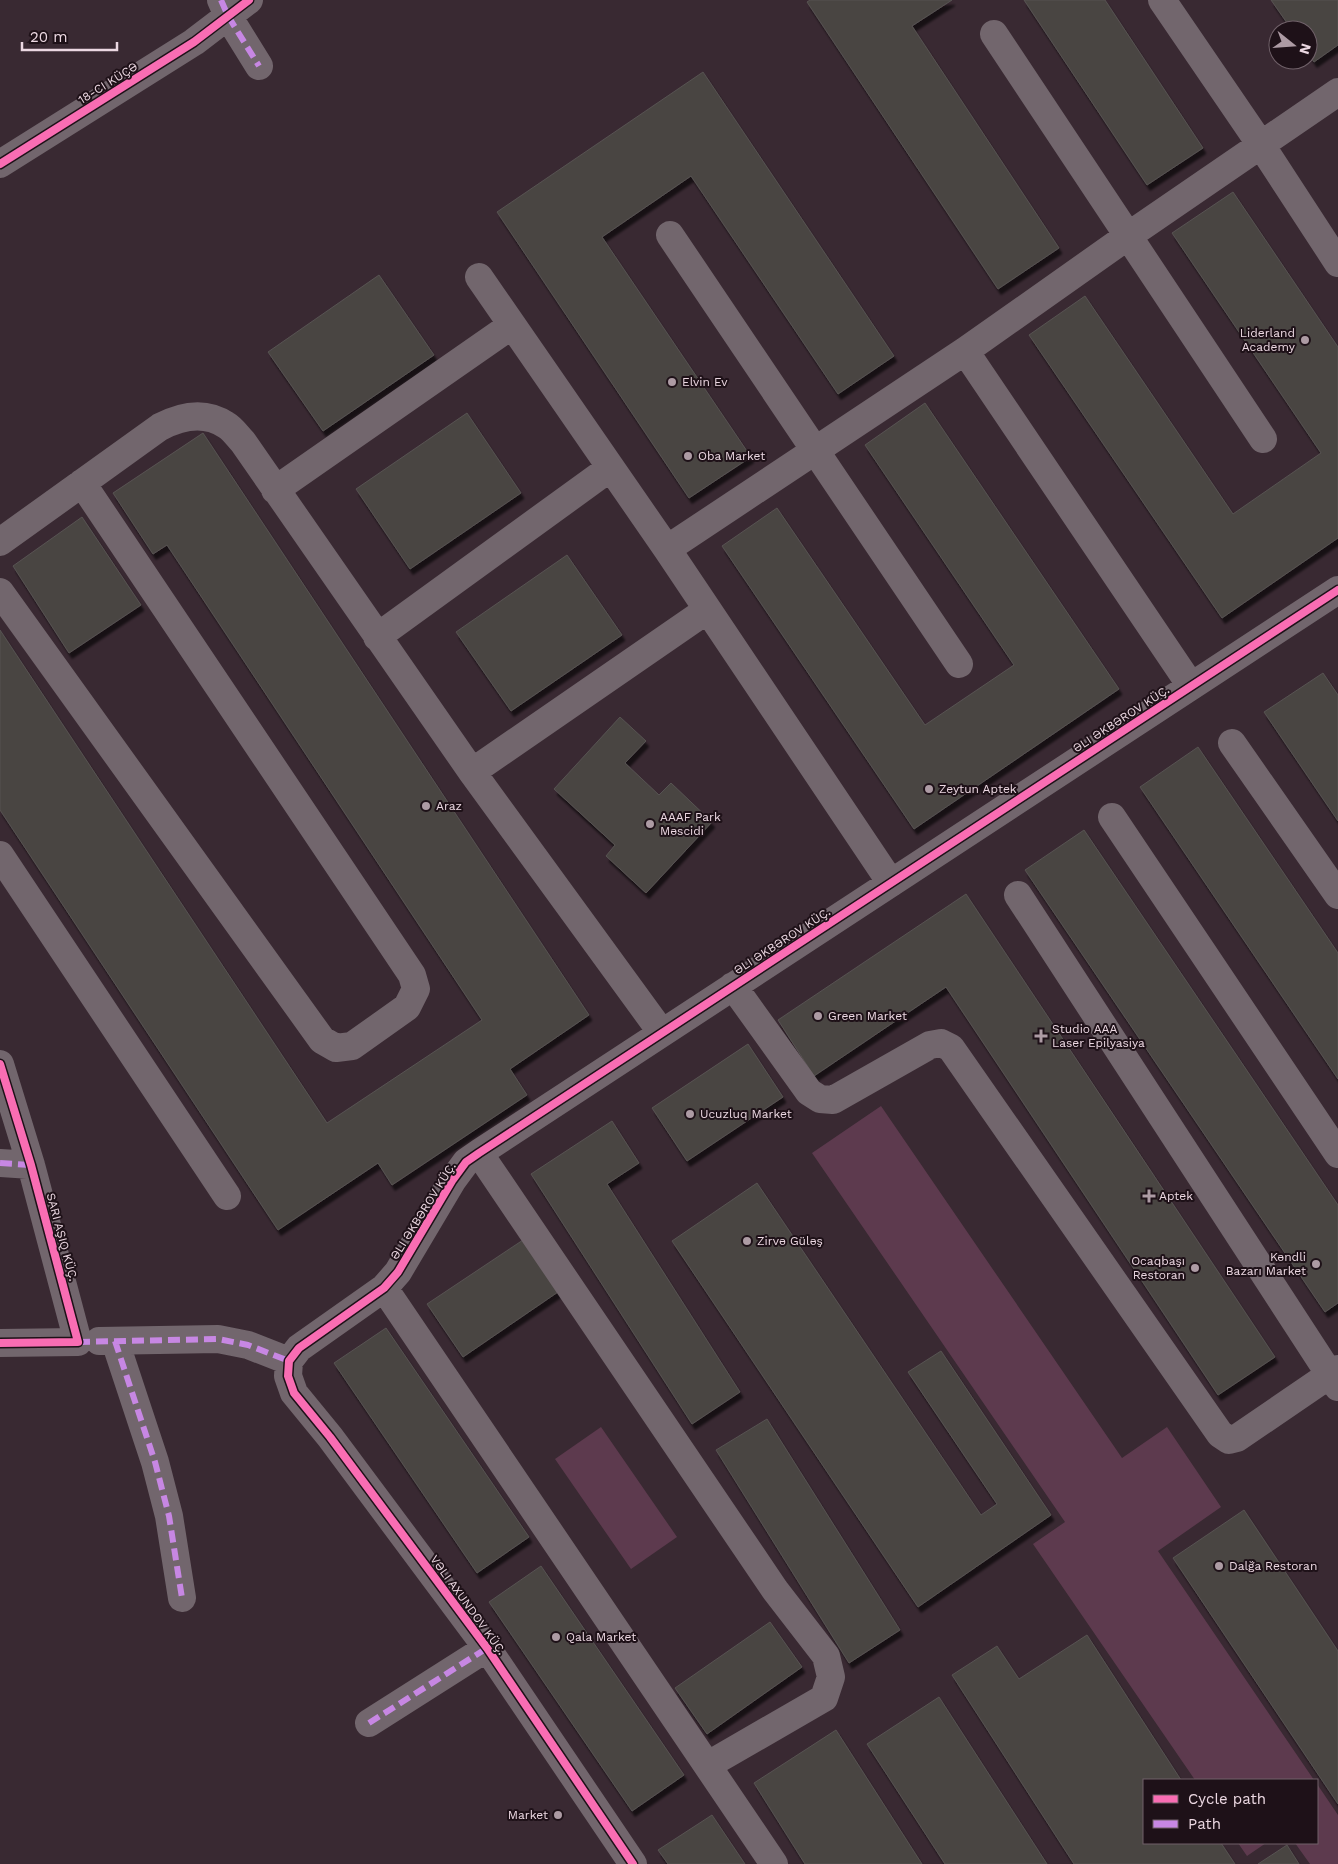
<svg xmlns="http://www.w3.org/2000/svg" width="1338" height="1864" font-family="'Work Sans',sans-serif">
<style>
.green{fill:#5d3a4e}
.building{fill:#4a4543;stroke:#575352;filter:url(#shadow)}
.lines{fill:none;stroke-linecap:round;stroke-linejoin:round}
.minor{stroke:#72666d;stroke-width:28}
.quiet{stroke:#c787e3;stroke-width:6;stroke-dasharray:12 6;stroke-linecap:butt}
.cycleway-casing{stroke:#1e1118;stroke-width:11}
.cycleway{stroke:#f96db3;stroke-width:8}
.poi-dot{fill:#ad9ba4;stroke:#1e1118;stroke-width:2}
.labels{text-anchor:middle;stroke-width:4;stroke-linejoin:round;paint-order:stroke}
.street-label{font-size:12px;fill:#ecd8e2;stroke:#1e1118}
.poi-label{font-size:12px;fill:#ecd8e2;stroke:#1e1118;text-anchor:start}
</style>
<defs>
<filter id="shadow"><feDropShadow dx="3" dy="5.5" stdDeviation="1" flood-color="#0009"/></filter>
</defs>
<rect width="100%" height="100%" fill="#392932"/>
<path class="green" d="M 881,1106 L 1122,1458 L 1167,1427 L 1221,1507 L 1158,1551 L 1314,1780 L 1195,1780 L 1033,1544 L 1065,1522 L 812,1153 Z
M 601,1427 L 677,1537 L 631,1569 L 555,1459 Z
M 1317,1784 L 1338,1815 L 1338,1864 L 1310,1864 L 1295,1843 L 1317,1843 Z
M 1238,1843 L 1266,1843 L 1247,1856 Z"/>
<path class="building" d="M 810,0 L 952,0 L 912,26 L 1059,248 L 998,289 L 807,2 Z
M 1024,0 L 1105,0 L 1203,148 L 1147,185 Z
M 1271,0 L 1338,0 L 1338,45 L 1314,62 L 1308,53 L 1308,30 L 1292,30 Z
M 703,72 L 894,356 L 838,394 L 691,176 L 602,237 L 751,457 L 689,498 L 497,212 Z
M 1233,192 L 1338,347 L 1338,538 L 1222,618 L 1029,335 L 1085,296 L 1233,514 L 1321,453 L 1172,233 Z
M 379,275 L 434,355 L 323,431 L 268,352 Z
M 925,403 L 1119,689 L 914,829 L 722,546 L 777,508 L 925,725 L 1014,665 L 865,445 Z
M 467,413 L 521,493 L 410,569 L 356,489 Z
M 203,433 L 589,1015 L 510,1069 L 527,1095 L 392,1185 L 378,1163 L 278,1230 L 0,810 L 0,630 L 327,1123 L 482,1020 L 167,545 L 153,554 L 113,493 Z
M 82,517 L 141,605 L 69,653 L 13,566 Z
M 567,555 L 622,635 L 511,711 L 456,632 Z
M 1323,673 L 1338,695 L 1338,821 L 1264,712 Z
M 620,717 L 646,741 L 625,763 L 659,795 L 671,783 L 712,822 L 646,893 L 606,856 L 615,845 L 554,789 Z
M 1198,747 L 1338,953 L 1338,1079 L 1140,787 Z
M 1084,830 L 1338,1205 L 1338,1303 L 1325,1312 L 1025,870 Z
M 966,894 L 1275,1357 L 1218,1395 L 946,987 L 814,1076 L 778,1020 Z
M 748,1044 L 783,1097 L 687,1161 L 652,1108 Z
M 612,1121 L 639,1163 L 607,1184 L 740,1392 L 692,1424 L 531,1174 Z
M 757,1183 L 981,1515 L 997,1504 L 908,1372 L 941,1351 L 1051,1515 L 918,1607 L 672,1241 Z
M 523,1240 L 558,1292 L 463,1357 L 427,1304 Z
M 386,1328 L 529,1537 L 477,1573 L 334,1363 Z
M 767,1419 L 900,1630 L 849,1663 L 716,1450 Z
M 1244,1510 L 1338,1651 L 1338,1804 L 1173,1558 Z
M 541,1566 L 684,1775 L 632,1811 L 489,1602 Z
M 770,1622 L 802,1667 L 707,1734 L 675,1688 Z
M 1087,1635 L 1181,1780 L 1144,1780 L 1144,1843 L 1221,1843 L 1235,1864 L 1074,1864 L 952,1675 L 997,1646 L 1019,1679 Z
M 939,1697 L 1047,1864 L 945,1864 L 867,1744 Z
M 836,1730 L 922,1864 L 805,1864 L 754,1783 Z
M 712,1815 L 745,1864 L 668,1864 L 658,1850 Z
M 1287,1845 L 1299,1864 L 1258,1864 Z"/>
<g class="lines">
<path class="minor" d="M 221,0 L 228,16 L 259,66
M 1162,0 L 1261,145 L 1338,263
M 994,34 L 1263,439
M 0,164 L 194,42 L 249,0
M 670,235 L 959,664
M 479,277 L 667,549 L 891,883
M 965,351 L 1191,686
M 275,490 L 512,325
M 0,542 L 160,427 C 181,416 205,411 226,425 C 233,429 238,437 243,442 L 472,772 L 662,1033
M 667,549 L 965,351 L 1128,236 L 1338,92
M 0,592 L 322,1040 L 336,1048 L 352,1046 L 407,1007 L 416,989 L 412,975 L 82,483
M 377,637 L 610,468
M 1232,743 L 1338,895
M 472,772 L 707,610
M 1112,817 L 1338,1154
M 0,855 L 227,1196
M 1018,895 L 1338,1387
M 733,986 L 809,1092 L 820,1099 L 833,1100 L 930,1045 L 941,1043 L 951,1048 L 1220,1434 L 1229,1440 L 1237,1438 L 1338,1369
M 0,1064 L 31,1165 L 78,1342 L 0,1343
M 479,1153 L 775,1590 L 826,1656 L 831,1677 L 824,1698 L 708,1765
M 0,1163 L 31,1165
M 384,1288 L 774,1864
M 99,1341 L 218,1339 L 248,1345 L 289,1361
M 115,1341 L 155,1462 L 169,1516 L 182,1598
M 289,1361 L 299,1348 L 384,1288 L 398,1272 L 452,1181 L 466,1162 L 479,1153 L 1338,590
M 289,1361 L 288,1376 L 294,1393 L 330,1437 L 487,1648 L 633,1864
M 369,1723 L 487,1648"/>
<path class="quiet" d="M 221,0 L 228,16 L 259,66
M 0,1163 L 31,1165
M 115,1341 L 155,1462 L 169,1516 L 182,1598
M 78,1342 L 218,1339 L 248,1345 L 289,1361
M 369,1723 L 487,1648"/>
<g class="cycleway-casing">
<path id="cycleway" d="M 0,164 L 194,42 L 249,0
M 0,1064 L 31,1165 L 78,1342 L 0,1343
M 633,1864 L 487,1648 L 330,1437 L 294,1393 L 288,1376 L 289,1361 L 299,1348 L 384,1288 L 398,1272 L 452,1181 L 466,1162 L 479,1153 L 1338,590"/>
</g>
<use href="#cycleway" class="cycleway"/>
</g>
<g class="poi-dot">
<circle cx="1305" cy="340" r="5"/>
<circle cx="672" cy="382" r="5"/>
<circle cx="688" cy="456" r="5"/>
<circle cx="929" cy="789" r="5"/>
<circle cx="426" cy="806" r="5"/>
<circle cx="650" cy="824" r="5"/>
<circle cx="818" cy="1016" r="5"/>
<path d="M1038.5 1028.5h5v5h5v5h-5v5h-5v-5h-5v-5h5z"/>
<circle cx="690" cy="1114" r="5"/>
<path d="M1146.5 1188.5h5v5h5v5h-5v5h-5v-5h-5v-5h5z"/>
<circle cx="747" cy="1241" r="5"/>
<circle cx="1316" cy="1264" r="5"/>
<circle cx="1195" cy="1268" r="5"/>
<circle cx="1219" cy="1566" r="5"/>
<circle cx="556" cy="1637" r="5"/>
<circle cx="558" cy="1815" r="5"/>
</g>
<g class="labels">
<g class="street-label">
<text transform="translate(108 83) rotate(-32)" y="4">18-CI KÜÇƏ</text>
<text transform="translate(1121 719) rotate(-33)" y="4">ƏLI ƏKBƏROV KÜÇ.</text>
<text transform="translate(782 941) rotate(-33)" y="4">ƏLI ƏKBƏROV KÜÇ.</text>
<text transform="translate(423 1211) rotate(-58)" y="4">ƏLI ƏKBƏROV KÜÇ.</text>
<text transform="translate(62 1237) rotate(75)" y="4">SARI AŞIQ KÜÇ.</text>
<text transform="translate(468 1605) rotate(54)" y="4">VƏLI AXUNDOV KÜÇ.</text>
</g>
<g class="poi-label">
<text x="1295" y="337" text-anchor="end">Liderland<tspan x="1295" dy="14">Academy</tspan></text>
<text x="682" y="386">Elvin Ev</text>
<text x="698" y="460">Oba Market</text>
<text x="939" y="793">Zeytun Aptek</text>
<text x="436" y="810">Araz</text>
<text x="660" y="821">AAAF Park<tspan x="660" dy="14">Məscidi</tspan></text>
<text x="828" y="1020">Green Market</text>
<text x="1052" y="1033">Studio AAA<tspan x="1052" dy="14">Laser Epilyasiya</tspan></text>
<text x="700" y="1118">Ucuzluq Market</text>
<text x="1159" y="1200">Aptek</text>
<text x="757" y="1245">Zirvə Güləş</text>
<text x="1306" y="1261" text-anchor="end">Kəndli<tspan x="1306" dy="14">Bazarı Market</tspan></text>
<text x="1185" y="1265" text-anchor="end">Ocaqbaşı<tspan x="1185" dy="14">Restoran</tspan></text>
<text x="1229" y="1570">Dalğa Restoran</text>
<text x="566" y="1641">Qala Market</text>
<text x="548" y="1819" text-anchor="end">Market</text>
</g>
</g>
<rect x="1143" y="1779" width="175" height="65" fill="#1e1118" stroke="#706169"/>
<rect x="1153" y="1795" width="25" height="8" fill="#f96db3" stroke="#706169"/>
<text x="1188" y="1804" font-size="15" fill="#ecd8e2">Cycle path</text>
<rect x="1153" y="1820" width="25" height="8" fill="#c787e3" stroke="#706169"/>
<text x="1188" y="1829" font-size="15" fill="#ecd8e2">Path</text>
<g transform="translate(1293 45) rotate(107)"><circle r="24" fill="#1e1118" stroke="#706169"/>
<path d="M0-4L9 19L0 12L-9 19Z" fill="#ad9ba4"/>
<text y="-8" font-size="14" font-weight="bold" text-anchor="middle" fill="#ecd8e2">N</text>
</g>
<path d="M22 42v8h95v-8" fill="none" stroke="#ecd8e2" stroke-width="2.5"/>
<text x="30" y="42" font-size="15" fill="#ecd8e2" stroke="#1e1118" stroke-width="4" paint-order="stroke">20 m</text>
</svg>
